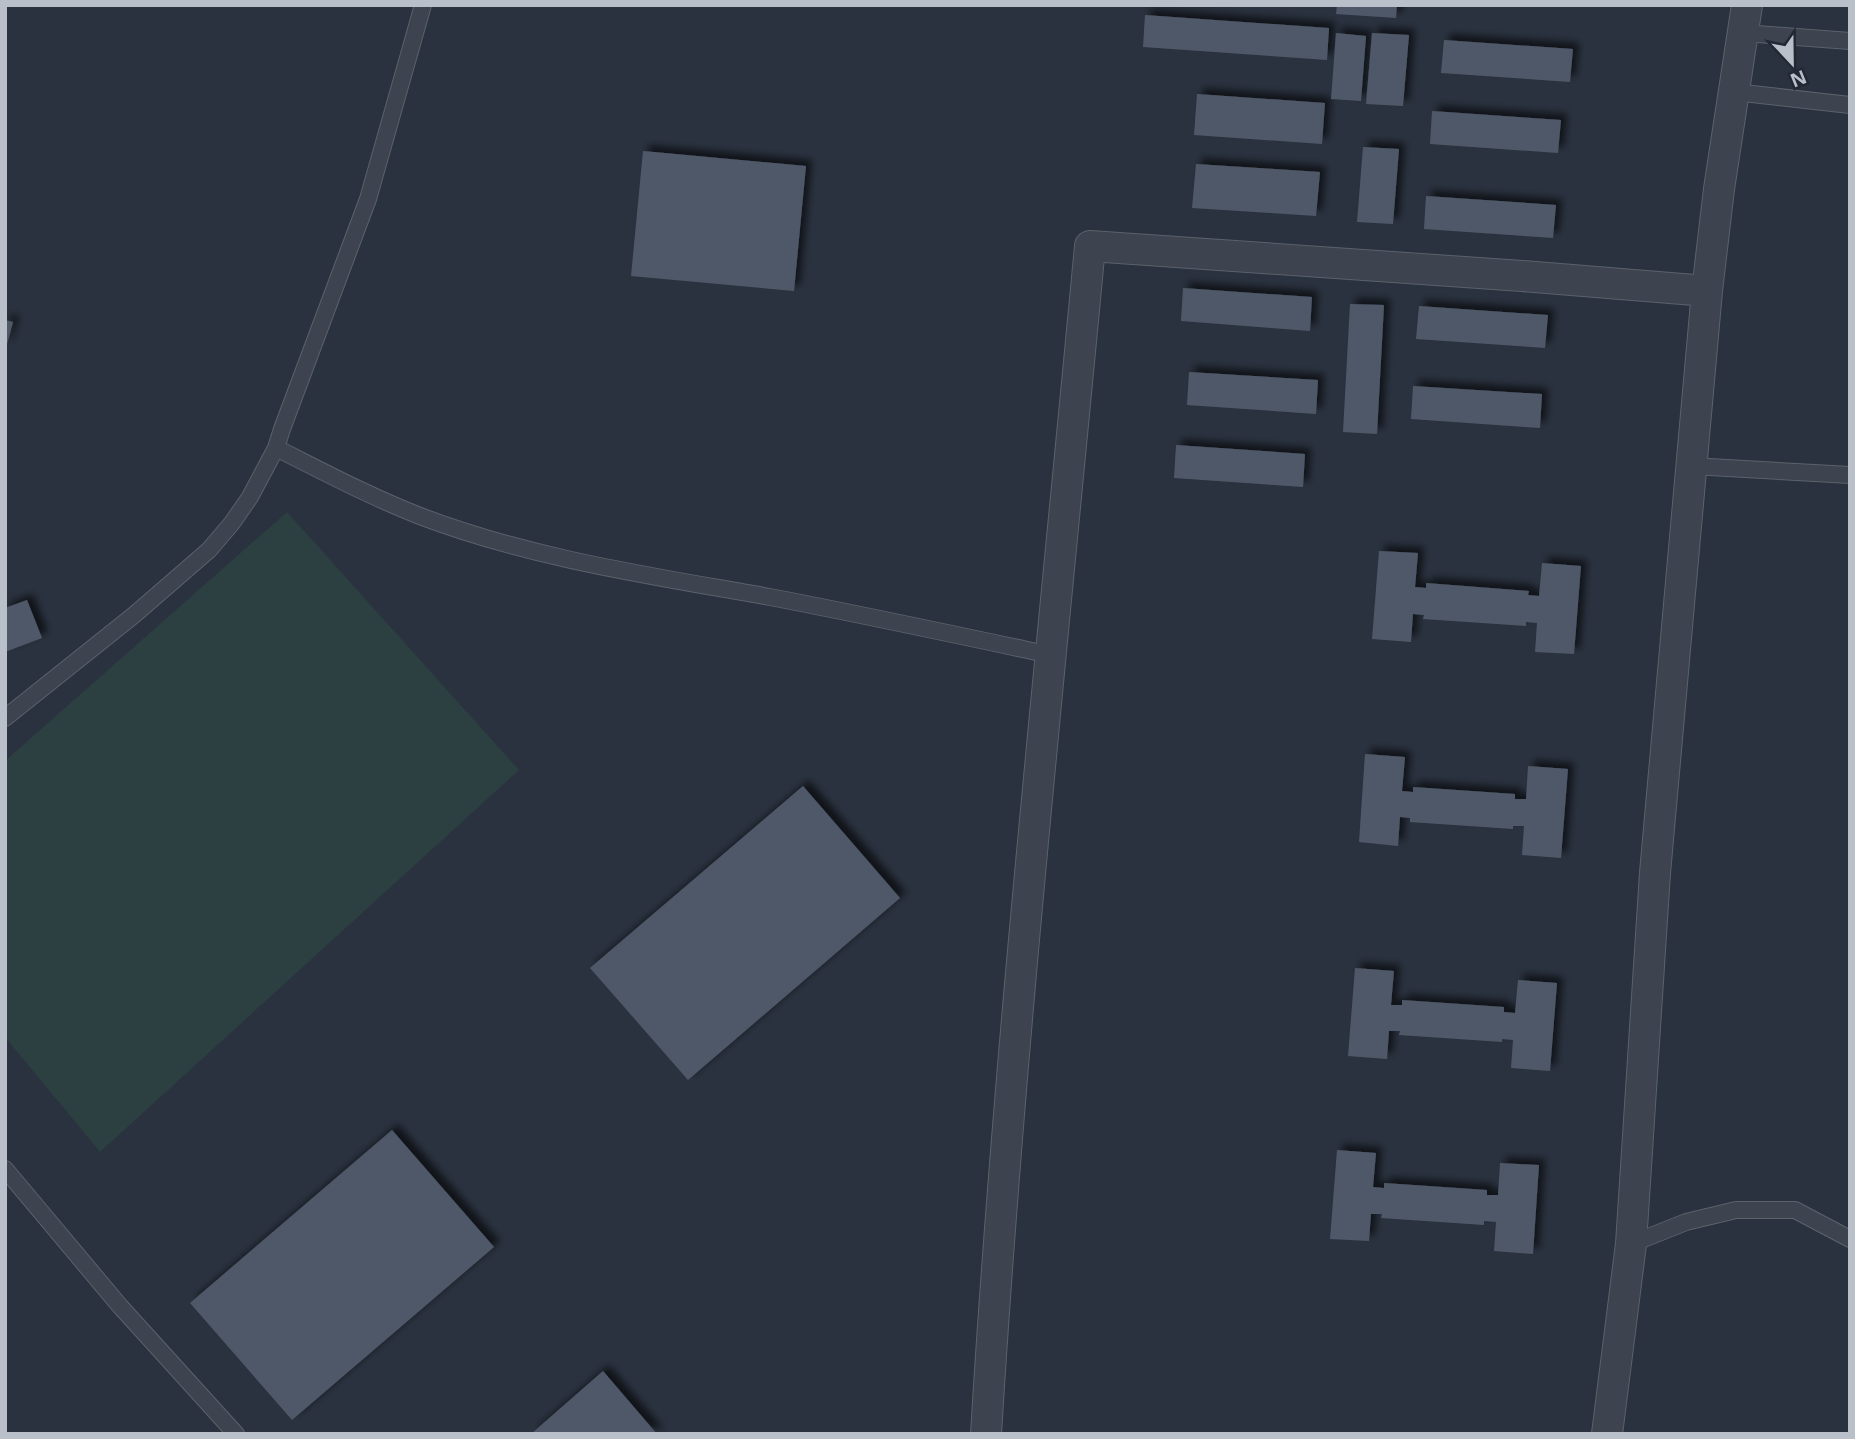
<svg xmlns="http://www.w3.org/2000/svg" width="1855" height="1439" font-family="'Noto Sans',sans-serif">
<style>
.green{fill:#2c3f41}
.building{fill:#505967;filter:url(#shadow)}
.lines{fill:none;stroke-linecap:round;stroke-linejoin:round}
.service-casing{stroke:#5b626c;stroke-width:18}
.minor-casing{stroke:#5b626c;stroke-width:32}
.service{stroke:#3d444f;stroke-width:16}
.minor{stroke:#3d444f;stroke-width:30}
</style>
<defs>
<filter id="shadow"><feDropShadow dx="6" dy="-6" stdDeviation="3.5" flood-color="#0009"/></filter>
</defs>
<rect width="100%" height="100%" fill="#2a323f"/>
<path class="green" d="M 287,512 L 519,770 L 100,1152 L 5,1037 L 5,761 Z"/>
<path class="building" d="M 1337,5 L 1397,5 L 1396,18 L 1336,14 Z
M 1145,15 L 1329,28 L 1327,60 L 1143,47 Z
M 1336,33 L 1366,36 L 1361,101 L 1331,99 Z
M 1372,33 L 1409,35 L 1403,106 L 1366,104 Z
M 1444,40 L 1573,49 L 1570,82 L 1441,73 Z
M 1197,94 L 1325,103 L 1322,144 L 1194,135 Z
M 1432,111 L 1561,120 L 1558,153 L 1430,144 Z
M 1363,147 L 1399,149 L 1393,224 L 1357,222 Z
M 643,151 L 806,166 L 794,291 L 631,276 Z
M 1196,164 L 1320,172 L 1316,216 L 1192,208 Z
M 1426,196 L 1556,205 L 1553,238 L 1424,229 Z
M 1183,288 L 1312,297 L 1310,331 L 1181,321 Z
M 1350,304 L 1384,305 L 1377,434 L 1343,432 Z
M 1419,306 L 1548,315 L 1545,348 L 1416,339 Z
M 5,320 L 13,322 L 6,348 L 5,348 Z
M 1189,372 L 1318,380 L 1316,414 L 1187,405 Z
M 1413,386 L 1542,394 L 1540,428 L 1411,419 Z
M 1176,445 L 1305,454 L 1303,487 L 1174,478 Z
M 1379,551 L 1418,553 L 1415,587 L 1426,588 L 1426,583 L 1529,591 L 1528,595 L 1539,596 L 1542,563 L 1581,566 L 1574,654 L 1535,652 L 1537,623 L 1526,622 L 1526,626 L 1423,619 L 1424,615 L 1413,614 L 1411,642 L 1372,639 Z
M 27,600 L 42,638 L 5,652 L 5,608 Z
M 1365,754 L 1405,757 L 1402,791 L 1413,792 L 1413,787 L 1515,794 L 1515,799 L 1526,799 L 1528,766 L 1568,769 L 1561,858 L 1522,855 L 1524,826 L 1513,826 L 1513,829 L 1410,822 L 1410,818 L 1400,817 L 1398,846 L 1359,842 Z
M 803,786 L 900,898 L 688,1080 L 590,968 Z
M 1355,968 L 1394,971 L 1391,1005 L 1402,1005 L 1402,1000 L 1504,1007 L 1504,1012 L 1515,1013 L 1518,980 L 1557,983 L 1550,1071 L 1511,1068 L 1513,1040 L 1502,1039 L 1502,1042 L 1399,1035 L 1400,1031 L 1389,1031 L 1387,1059 L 1348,1056 Z
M 392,1130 L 494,1247 L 292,1420 L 190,1303 Z
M 1337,1150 L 1376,1153 L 1373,1187 L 1384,1188 L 1384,1183 L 1487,1190 L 1487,1195 L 1498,1195 L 1500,1163 L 1539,1165 L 1533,1254 L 1494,1251 L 1496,1222 L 1484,1221 L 1484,1225 L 1381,1218 L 1382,1214 L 1371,1214 L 1369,1241 L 1330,1239 Z
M 603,1371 L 657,1434 L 531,1434 Z"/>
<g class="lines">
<g class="service-casing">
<path id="service" d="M 1743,33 L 1850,41
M 1734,92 L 1850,105
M 276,448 C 324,472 371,497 420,516 C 533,559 652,576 770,597 C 864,615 957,635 1051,655
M 1692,466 L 1850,475
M 5,718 L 134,615 L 209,550 L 232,523 L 250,497 L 276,448 L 282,429 L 368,199 L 423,5
M 5,1169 L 119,1305 L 236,1434
M 1631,1244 L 1686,1222 L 1736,1210 L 1795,1210 L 1850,1239"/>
</g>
<g class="minor-casing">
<path id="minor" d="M 986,1434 C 1010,1037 1053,642 1090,246 L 1522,276 L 1707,291
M 1607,1434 L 1631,1244 L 1655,873 L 1707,291 L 1719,189 L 1747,5"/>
</g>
<use href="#service" class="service"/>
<use href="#minor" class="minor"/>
</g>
<rect width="1855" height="1439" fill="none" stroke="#bac0c9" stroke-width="14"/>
<g transform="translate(1792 63) rotate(158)" stroke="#222934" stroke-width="5" paint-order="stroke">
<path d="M0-5L12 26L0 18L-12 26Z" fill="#bac0c9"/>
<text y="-10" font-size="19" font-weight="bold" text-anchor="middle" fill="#bac0c9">N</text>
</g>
</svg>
